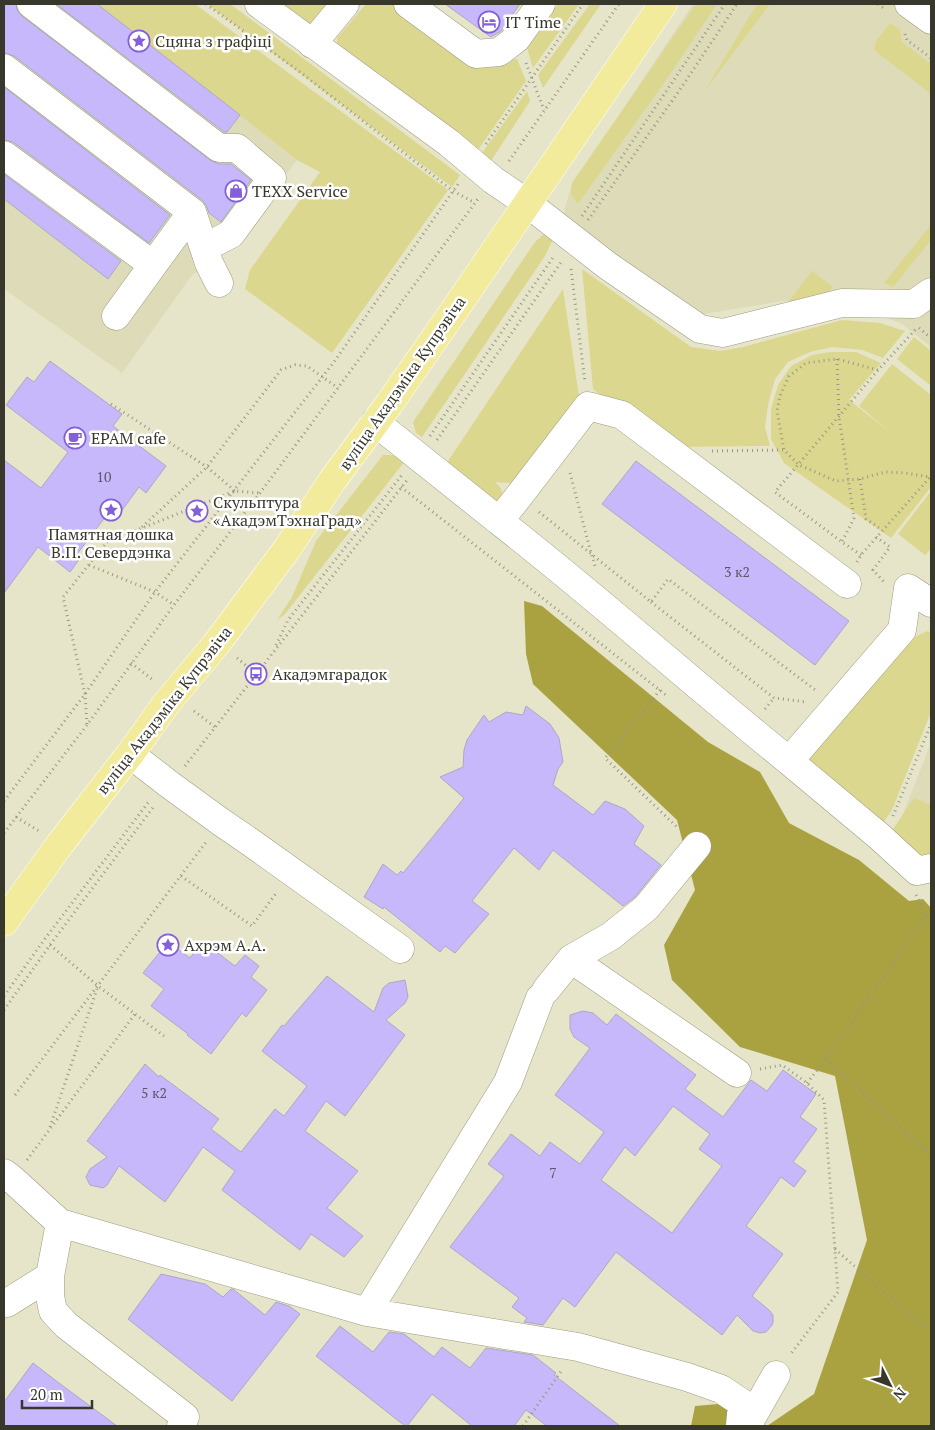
<svg xmlns="http://www.w3.org/2000/svg" width="935" height="1430" font-family="'PT Serif',serif">
<style>
.built{fill:#dddbb8}
.green{fill:#dcd78f}
.forest{fill:#aaa241}
.building{fill:#c7b8fc;stroke:#ada8c2;fill-rule:evenodd}
.lines{fill:none;stroke-linecap:round;stroke-linejoin:round}
.minor-casing{stroke:#9c9b81;stroke-width:29}
.major-casing{stroke:#fff;stroke-width:29}
.path{stroke:#979783;stroke-width:3;stroke-dasharray:1 4;stroke-linecap:butt}
.minor{stroke:#fff;stroke-width:28}
.major{stroke:#f1eb9b;stroke-width:28}
.labels{text-anchor:middle;stroke-width:5;stroke-linejoin:round;paint-order:stroke}
.number-label{font-size:14px;fill:#5b5760}
.poi-label{font-size:16px;fill:#37372c;stroke:#fff;text-anchor:start}
.street-label{font-size:16px;fill:#37372c;stroke:#fff}
</style>
<rect width="100%" height="100%" fill="#e6e5c9"/>
<path class="built" d="M 4,4 L 97,4 L 297,160 L 228,250 L 192,275 L 122,373 L 4,289 Z
M 693,4 L 931,4 L 931,347 L 902,324 L 827,294 L 697,315 L 561,222 L 572,183 L 621,112 Z
M 931,743 L 931,882 L 893,839 Z"/>
<path class="green" d="M 97,4 L 195,4 L 448,190 L 332,353 L 245,289 L 250,270 L 320,172 L 297,160 Z
M 207,4 L 230,4 L 460,175 L 452,187 Z
M 279,4 L 332,4 L 318,22 L 308,25 Z
M 366,4 L 392,4 L 462,59 L 470,63 L 517,59 L 526,81 L 475,154 L 337,46 L 337,38 Z
M 558,4 L 579,4 L 533,68 L 527,48 Z
M 590,4 L 601,4 L 543,88 L 538,75 Z
M 696,4 L 717,4 L 664,83 L 578,204 L 571,194 L 572,183 Z
M 757,4 L 770,4 L 704,92 Z
M 890,23 L 900,30 L 902,42 L 931,64 L 931,94 L 874,50 L 876,41 Z
M 527,91 L 530,101 L 489,164 L 479,157 Z
M 931,225 L 931,240 L 893,287 L 884,283 Z
M 545,233 L 554,237 L 545,256 L 422,437 L 416,433 L 413,422 L 535,242 Z
M 582,269 L 691,347 L 720,351 L 743,347 L 842,320 L 880,323 L 905,331 L 883,358 L 862,350 L 832,347 L 810,352 L 788,362 L 775,379 L 768,405 L 765,427 L 770,446 L 669,447 L 593,389 Z
M 812,271 L 833,287 L 827,294 L 788,302 Z
M 563,289 L 579,396 L 512,483 L 495,482 L 500,487 L 503,494 L 500,500 L 496,502 L 446,464 Z
M 914,337 L 931,351 L 931,386 L 897,359 Z
M 830,352 L 856,352 L 881,363 L 849,400 L 890,432 L 859,406 L 892,364 L 931,395 L 931,487 L 891,538 L 784,463 L 771,439 L 771,409 L 778,385 L 791,366 L 812,355 Z
M 383,455 C 391,455 398,455 405,461 L 285,614 L 277,620 L 292,597 L 316,541 Z
M 931,491 L 931,551 L 930,550 L 925,555 L 898,534 Z
M 928,631 L 931,633 L 931,712 L 892,810 L 878,830 L 801,766 L 905,641 Z
M 914,798 L 931,805 L 931,862 L 889,835 Z"/>
<path class="forest" d="M 524,601 L 542,606 L 708,742 L 760,772 L 789,823 L 859,860 L 909,901 L 923,899 L 931,908 L 931,1426 L 767,1426 L 814,1394 L 867,1240 L 835,1076 L 740,1047 L 672,980 L 664,945 L 695,890 L 677,820 L 533,684 L 526,654 Z
M 730,1403 L 764,1426 L 691,1426 L 695,1406 Z"/>
<path class="building" d="M 4,4 L 16,4 L 17,10 L 22,16 L 210,160 L 219,164 L 231,164 L 251,180 L 221,222 L 209,213 L 206,205 L 202,200 L 14,56 L 4,53 Z
M 56,4 L 97,4 L 240,115 L 227,132 L 224,132 Z
M 445,4 L 520,4 L 501,31 L 491,37 Z
M 4,87 L 170,215 L 149,243 L 13,142 L 4,140 Z
M 4,174 L 121,261 L 108,279 L 4,199 Z
M 50,361 L 122,414 L 113,426 L 166,466 L 146,493 L 139,487 L 120,513 L 113,507 L 77,554 L 81,557 L 70,572 L 38,547 L 4,593 L 4,460 L 41,488 L 68,452 L 6,405 L 27,377 L 34,382 Z
M 636,461 L 849,621 L 815,665 L 602,504 Z
M 526,706 L 550,724 L 559,738 L 563,762 L 558,769 L 553,785 L 593,815 L 605,801 L 625,809 L 644,826 L 634,844 L 661,865 L 635,897 L 623,906 L 553,850 L 539,870 L 514,848 L 472,901 L 489,914 L 455,953 L 445,946 L 440,952 L 384,907 L 383,909 L 364,897 L 383,864 L 397,875 L 401,871 L 403,873 L 440,828 L 464,798 L 440,777 L 463,767 L 464,750 L 467,740 L 484,715 L 489,722 L 506,712 L 523,715 Z
M 202,941 L 235,966 L 245,955 L 259,966 L 251,977 L 267,990 L 246,1017 L 242,1013 L 211,1054 L 187,1035 L 188,1034 L 151,1006 L 164,989 L 143,973 L 168,942 L 190,958 Z
M 327,976 L 374,1012 L 383,988 L 389,983 L 405,980 L 408,997 L 405,1003 L 386,1020 L 405,1035 L 345,1116 L 326,1101 L 305,1131 L 358,1171 L 327,1208 L 363,1236 L 344,1257 L 311,1234 L 300,1250 L 222,1190 L 235,1171 L 203,1147 L 165,1202 L 119,1166 L 107,1185 L 103,1188 L 90,1185 L 86,1177 L 90,1169 L 107,1157 L 87,1141 L 145,1064 L 159,1077 L 160,1075 L 219,1119 L 211,1129 L 241,1152 L 275,1109 L 284,1116 L 307,1086 L 262,1051 L 282,1025 L 284,1026 Z
M 583,1011 L 593,1013 L 607,1025 L 616,1014 L 696,1075 L 685,1089 L 723,1117 L 751,1080 L 767,1091 L 783,1070 L 816,1094 L 800,1117 L 817,1129 L 793,1162 L 806,1171 L 794,1187 L 781,1177 L 746,1226 L 783,1254 L 752,1296 L 769,1310 L 773,1315 L 773,1322 L 772,1325 L 766,1332 L 760,1333 L 753,1331 L 737,1315 L 722,1335 L 616,1252 L 575,1307 L 563,1298 L 543,1325 L 524,1322 L 527,1318 L 512,1307 L 519,1298 L 450,1247 L 504,1176 L 488,1164 L 511,1134 L 540,1156 L 550,1142 L 580,1164 L 604,1132 L 555,1095 L 590,1048 L 574,1037 L 570,1029 L 570,1015 ZM 673,1106 L 710,1134 L 699,1149 L 722,1166 L 672,1233 L 601,1180 L 625,1147 L 635,1156 Z
M 161,1274 L 205,1284 L 223,1297 L 231,1289 L 233,1289 L 265,1315 L 276,1302 L 289,1306 L 300,1314 L 232,1401 L 128,1319 Z
M 340,1326 L 373,1352 L 389,1332 L 404,1334 L 434,1357 L 442,1347 L 470,1368 L 486,1348 L 533,1355 L 556,1373 L 554,1375 L 620,1426 L 547,1426 L 526,1410 L 514,1426 L 472,1426 L 432,1394 L 407,1426 L 405,1426 L 316,1356 Z
M 33,1363 L 59,1383 L 117,1426 L 4,1426 L 4,1402 Z"/>
<g class="lines">
<g class="minor-casing">
<path id="minor" d="M 31,4 L 219,148 L 237,148 L 272,178 L 231,234 L 204,248
M 259,4 L 449,143 L 493,180 L 527,203 L 608,266 L 700,329 L 723,333 L 842,303 L 914,304 L 931,292
M 408,4 L 476,54 L 499,52 L 516,39 L 541,4
M 909,4 L 931,20
M 312,44 L 345,4
M 4,68 L 192,212 L 209,263 L 219,283
M 4,155 L 153,265 L 192,212
M 116,316 L 153,265
M 375,422 L 499,521 L 519,496 L 588,406 L 622,415 L 847,584
M 499,521 C 598,598 691,682 789,761 L 902,630 L 908,588 L 931,603
M 130,754 L 170,785 L 221,822 L 253,844 L 400,949
M 789,761 L 880,837 L 917,871 L 931,868
M 571,959 L 737,1073
M 546,990 L 571,959 L 611,936 L 646,908 L 697,846
M 4,1173 L 13,1180 L 60,1223 L 50,1276 L 7,1303 L 4,1302
M 60,1223 L 367,1312 L 578,1347 L 687,1377 L 721,1389 L 742,1403 L 740,1426
M 50,1276 L 50,1296 L 53,1311 L 66,1325 L 185,1417 L 181,1426
M 367,1312 L 508,1082 L 540,998
M 747,1426 L 776,1375"/>
</g>
<g class="major-casing">
<path id="major" d="M 4,922 L 60,844 L 130,754 L 166,704 L 217,643 L 287,549 L 332,481 L 389,404 L 458,305 L 663,4"/>
</g>
<path class="path" d="M 206,4 L 300,72 L 453,191 L 475,203
M 878,4 L 885,9
M 905,34 L 907,40 L 931,58
M 526,63 L 544,110
M 486,144 L 583,4
M 509,161 L 619,4
M 582,216 L 725,4
M 588,220 L 679,91 L 737,4
M 571,269 L 585,382
M 919,328 L 931,338
M 837,359 L 839,417 L 854,518 L 842,542
M 878,370 L 837,359 L 806,363 L 789,376 L 780,396 L 777,411 L 784,450 L 799,465 L 836,481 L 860,479 L 885,472 L 905,473 L 930,477
M 111,404 L 207,467 L 235,491
M 430,436 L 554,256
M 437,440 L 562,261
M 712,451 L 784,450
M 570,473 L 591,553 L 595,566
M 860,479 L 866,519 L 882,530
M 401,487 L 666,695
M 539,512 L 651,602 L 668,579 L 818,692
M 142,527 L 207,467 L 281,370 L 295,365 L 307,366 L 338,388
M 876,537 L 890,547 L 873,570 L 884,582
M 861,555 L 842,542 L 775,492 L 878,370 L 916,329
M 857,562 L 861,555 L 931,476
M 89,565 L 155,592 L 174,605
M 651,602 L 774,698 L 806,702
M 276,645 L 288,620 L 402,475
M 237,658 L 256,674
M 131,663 L 153,680
M 660,690 L 605,758 L 679,829
M 765,709 L 774,698
M 194,711 L 215,727
M 87,724 L 85,694 L 63,597 L 107,542 L 235,491 L 259,493
M 185,766 L 408,479
M 4,801 L 85,694 L 155,592 L 334,362 L 458,184
M 893,816 L 931,724
M 16,817 L 39,831
M 4,833 L 87,725 L 174,605 L 260,493 L 478,199
M 181,876 L 252,926 L 277,892
M 916,895 L 926,916
M 50,945 L 98,986 L 164,1036
M 4,996 L 44,940 L 150,800
M 4,1010 L 50,945 L 155,805
M 826,1059 L 931,1155
M 760,1069 L 782,1065 L 807,1083 L 824,1100 L 838,1292 L 790,1355
M 807,1083 L 826,1059 L 926,916 L 931,920
M 15,1095 L 207,841
M 50,1127 L 97,989
M 27,1160 L 135,1014
M 835,1249 L 879,1288 L 922,1324 L 931,1328
M 523,1426 L 562,1370"/>
<use href="#minor" class="minor"/>
<use href="#major" class="major"/>
</g>
<defs>
<g id="hotel-ring" transform="scale(1.125)"><circle r="9.5" fill="#fff" stroke="#845fd9" stroke-width="1.5"/><path d="M-6-4.5h1.5V1H6V5H4.5V3h-9V5H-6ZM-4 0a1.8 1.8 0 1 1 3.6 0ZM.5 0V-2.5h3Q6-2.5 6 0Z" fill="#845fd9"/></g>
<g id="sight-ring" transform="scale(1.125)"><circle r="9.5" fill="#fff" stroke="#845fd9" stroke-width="1.5"/><path d="M0-6L1.8-2.2L6-1.7L2.9 1.2L3.7 5.4L0 3.3L-3.7 5.4L-2.9 1.2L-6-1.7L-1.8-2.2Z" fill="#845fd9"/></g>
<g id="shop-ring" transform="scale(1.125)"><circle r="9.5" fill="#fff" stroke="#845fd9" stroke-width="1.5"/><path d="M-5-2.5h2.3a2.7 3.5 0 0 1 5.4 0H5L5.5 6h-11ZM-1.5-2.5h3a1.5 2.3 0 0 0-3 0Z" fill="#845fd9"/></g>
<g id="cafe-ring" transform="scale(1.125)"><circle r="9.5" fill="#fff" stroke="#845fd9" stroke-width="1.5"/><path d="M-5.5-4.5H6V0H3Q3 3.5 0 3.5H-2.5Q-5.5 3.5-5.5 0ZM3-3.2v2h1.7v-2ZM-6 4.5H4V6H-6Z" fill="#845fd9"/></g>
<g id="bus-ring" transform="scale(1.125)"><circle r="9.5" fill="#fff" stroke="#845fd9" stroke-width="1.5"/><path d="M-5-6H5V4H4V6H2V4H-2V6H-4V4H-5ZM-3.5-4V0h7V-4ZM-3.5 1.2v1.5H-2V1.2ZM2 1.2v1.5H3.5V1.2Z" fill="#845fd9"/></g>
</defs>
<g fill-rule="evenodd">
<use href="#hotel-ring" x="489" y="22"/>
<use href="#sight-ring" x="139" y="41"/>
<use href="#shop-ring" x="236" y="191"/>
<use href="#cafe-ring" x="75" y="438"/>
<use href="#sight-ring" x="111" y="510"/>
<use href="#sight-ring" x="197" y="511"/>
<use href="#bus-ring" x="256" y="674"/>
<use href="#sight-ring" x="168" y="945"/>
</g>
<g class="labels">
<g class="number-label">
<text x="104" y="482">10</text>
<text x="737" y="577">3 к2</text>
<text x="154" y="1098">5 к2</text>
<text x="553" y="1178">7</text>
</g>
<g class="poi-label">
<text x="505" y="28">IT Time</text>
<text x="155" y="47">Сцяна з графіці</text>
<text x="252" y="197">TEXX Service</text>
<text x="91" y="444">EPAM cafe</text>
<text x="213" y="508">Скульптура<tspan x="213" dy="18">«АкадэмТэхнаГрад»</tspan></text>
<text x="111" y="540" text-anchor="middle">Памятная дошка<tspan x="111" dy="18">В.П. Севердэнка</tspan></text>
<text x="272" y="680">Акадэмгарадок</text>
<text x="184" y="951">Ахрэм А.А.</text>
</g>
<g class="street-label">
<text transform="translate(402 383) rotate(-55)" y="6">вуліца Акадэміка Купрэвіча</text>
<text transform="translate(164 710) rotate(-52)" y="6">вуліца Акадэміка Купрэвіча</text>
</g>
</g>
<rect width="935" height="1430" fill="none" stroke="#37372c" stroke-width="10"/>
<g transform="translate(890 1385) rotate(132)" stroke="#ffffff" stroke-width="4" paint-order="stroke">
<path d="M0-4L9 19L0 12L-9 19Z" fill="#37372c"/>
<text y="-8" font-size="14" font-weight="bold" text-anchor="middle" fill="#37372c">N</text>
</g>
<path d="M22 1400v8h70v-8" fill="none" stroke="#37372c" stroke-width="2.5"/>
<text x="30" y="1400" font-size="15" fill="#37372c" stroke="#ffffff" stroke-width="4" paint-order="stroke">20 m</text>
</svg>
